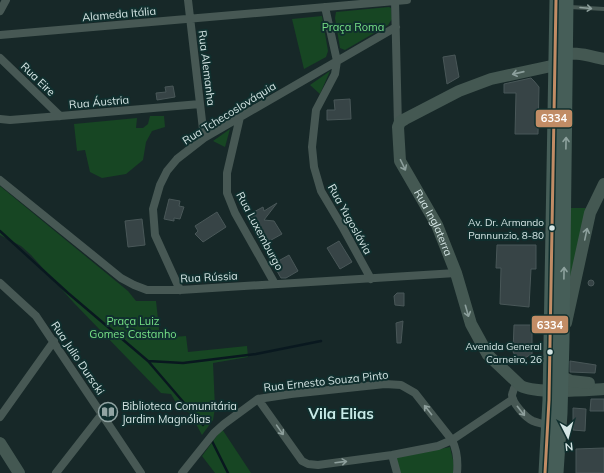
<svg xmlns="http://www.w3.org/2000/svg" width="604" height="473" font-family="Mulish,sans-serif">
<style>
.green{fill:#174623}
.lines{fill:none;stroke-linecap:round;stroke-linejoin:round}
.stream{stroke:#09181f;stroke-width:2.5}
.building{fill:#374446;stroke:#495758}
.lane{stroke:#475854;stroke-width:4}
.street{stroke:#475854;stroke-width:8}
.secondary{stroke:#445852;stroke-width:12}
.primary{stroke:#465e58;stroke-width:13}
.bus-1-casing{stroke:#102f2e;stroke-width:6}
.bus-1{stroke:#c18c65;stroke-width:3}
.oneway{stroke:#8e9f9c}
.oneway2{stroke:#8c9f9c}
.oneway3{stroke:#8ea29e}
.bus-dot{fill:#d5e6e5;stroke:#102f2e;stroke-width:1.5}
.labels{text-anchor:middle;stroke-width:4;stroke-linejoin:round;paint-order:stroke}
.bus-label{font-size:10px;fill:#d5e6e5;stroke:#102f2e;text-anchor:end}
.street-label{font-size:11px;fill:#d5e6e5;stroke:#102f2e}
.park-label{font-size:11px;fill:#76e086;stroke:#102f2e}
.poi-label{font-size:11px;fill:#d5e6e5;stroke:#102f2e;text-anchor:start}
.district-label{font-size:15px;font-weight:bold;fill:#c8ebe8;stroke:#102f2e}
.line-badge{stroke:#102f2e;stroke-width:1.5}
.badge-label{font-size:11px;text-anchor:middle;font-weight:bold;fill:#fff}
</style>
<rect width="100%" height="100%" fill="#172828"/>
<path class="green" d="M 389,7 L 391,8 L 392,19 L 388,25 L 345,50 L 340,48 L 335,18 L 336,12 Z
M 322,16 L 328,51 L 326,57 L 304,69 L 292,19 Z
M 330,71 L 320,94 L 310,85 Z
M 150,116 L 164,116 L 165,127 L 152,131 L 146,142 L 143,160 L 126,174 L 102,178 L 90,172 L 85,150 L 77,151 L 74,124 L 137,118 L 136,128 L 143,128 L 148,124 Z
M 230,129 L 225,147 L 213,141 Z
M 0,186 L 128,291 L 136,301 L 156,301 L 160,338 L 186,336 L 188,352 L 247,346 L 248,357 L 213,363 L 215,408 L 213,420 L 202,435 L 190,413 L 179,408 L 171,394 L 161,393 L 74,303 L 31,255 L 21,246 L 0,235 Z
M 570,208 L 586,208 L 568,297 Z
M 222,429 L 251,473 L 215,473 L 202,456 Z
M 450,447 L 454,464 L 453,473 L 399,473 L 395,458 Z"/>
<g class="lines">
<path class="stream" d="M 0,231 L 68,293 L 148,361 L 203,425
M 148,361 L 183,363 L 256,354 L 321,341
M 212,441 L 228,473"/>
</g>
<path class="building" d="M 455,55 L 459,77 L 447,84 L 443,57 Z
M 531,78 L 534,81 L 539,87 L 538,134 L 515,134 L 516,93 L 504,93 L 504,84 Z
M 173,86 L 175,97 L 157,100 L 156,93 L 166,92 L 165,87 Z
M 350,99 L 351,119 L 327,120 L 327,110 L 335,110 L 334,100 Z
M 169,199 L 180,201 L 179,206 L 184,207 L 180,219 L 174,218 L 174,221 L 164,219 Z
M 277,203 L 264,220 L 274,221 L 282,234 L 264,244 L 255,230 L 256,229 L 251,221 L 252,219 L 250,214 L 263,207 L 264,211 Z
M 217,212 L 226,227 L 203,242 L 195,234 L 198,231 L 195,226 Z
M 142,219 L 145,245 L 128,247 L 125,221 Z
M 339,241 L 352,262 L 340,269 L 327,248 Z
M 497,245 L 536,245 L 536,269 L 531,269 L 529,307 L 500,304 L 501,268 L 496,268 Z
M 289,255 L 298,271 L 286,278 L 281,278 L 273,264 Z
M588 283a3 3 0 1 1 6 0a3 3 0 1 1-6 0Z
M 397,293 L 404,293 L 404,306 L 395,305 L 394,296 Z
M 403,321 L 401,343 L 397,343 L 396,323 Z
M 514,325 L 532,325 L 532,354 L 519,361 L 513,352 Z
M 570,361 L 596,365 L 595,373 L 570,372 Z
M 591,399 L 604,399 L 604,411 L 590,411 Z
M 573,408 L 586,409 L 585,431 L 573,430 Z
M 604,448 L 604,473 L 576,473 L 576,449 Z"/>
<g class="lines">
<path class="lane" d="M 570,7 L 604,9"/>
<path class="street" d="M 188,0 L 204,138
M 395,0 L 398,126
M 325,7 L 337,61 L 335,74 L 316,110 L 312,147 L 314,167 L 321,191 L 343,228 L 371,279
M 0,11 L 6,0
M 0,35 L 407,0
M 0,58 L 60,116
M 240,117 L 227,173 L 227,193 L 235,213 L 275,284
M 0,119 L 10,120 L 60,116 L 200,104
M 0,180 L 121,278 L 134,285 L 147,290 L 180,290 L 456,273
M 0,283 L 36,316 L 141,473
M 180,290 L 155,235 L 153,209 L 160,185 L 167,171 L 177,159 L 204,138 L 396,27
M 517,383 C 515,386 513,390 512,395 C 512,403 526,418 533,421 C 538,423 544,424 549,426
M 258,399 L 302,461 L 308,464 L 318,465 L 392,455 L 438,446 L 452,440 L 513,399
M 0,417 L 54,341
M 392,455 L 397,473
M 56,473 L 102,414
M 182,473 L 214,433 L 224,424 L 258,399 L 291,394 L 385,384 L 401,385 L 415,393 L 452,440 C 457,450 458,462 457,473"/>
<g class="secondary">
<path d="M 558,57 C 572,50 589,56 604,59"/>
<path id="s1" d="M 556,65 L 491,79 L 459,91 L 405,119 L 400,122 L 398,127 L 400,161 L 437,225 L 456,273 L 471,324 L 488,355 L 521,386 C 536,394 585,390 604,389"/>
<path d="M 566,323 L 590,213 L 604,184"/>
<path d="M 562,377 L 571,381 L 589,383"/>
<path d="M 0,443 L 19,473"/>
</g>
<path class="primary" d="M 545,473 L 549,400 L 556,0
M 557,473 L 561,413 L 563,340 L 567,0"/>
<g class="bus-1-casing">
<path id="bus-1" d="M 545,473 L 549,400 L 556,0"/>
</g>
<use href="#bus-1" class="bus-1"/>
</g>
<defs><path id="oneway-shaft" d="M-6 0H5M1.5-3L5.5 0L1.5 3" fill="none" stroke-width="1.6" stroke-linecap="round" stroke-linejoin="round"/></defs>
<g class="oneway">
<use href="#oneway-shaft" transform="translate(586 8) rotate(5)"/>
<use href="#oneway-shaft" transform="translate(428 410) rotate(-128)"/>
<use href="#oneway-shaft" transform="translate(521 411) rotate(52)"/>
<use href="#oneway-shaft" transform="translate(280 430) rotate(55)"/>
<use href="#oneway-shaft" transform="translate(341 462) rotate(-7)"/>
</g>
<g class="oneway2">
<use href="#oneway-shaft" transform="translate(518 73) rotate(167)"/>
<use href="#oneway-shaft" transform="translate(403 165) rotate(64)"/>
<use href="#oneway-shaft" transform="translate(586 234) rotate(-78)"/>
<use href="#oneway-shaft" transform="translate(467 311) rotate(74)"/>
</g>
<g class="oneway3">
<use href="#oneway-shaft" transform="translate(566 143) rotate(-89)"/>
<use href="#oneway-shaft" transform="translate(564 273) rotate(-89)"/>
</g>
<defs>
<g id="library-ring" transform="scale(1)"><circle r="9.5" fill="#102f2e" stroke="#92a4a3" stroke-width="1.5"/><path d="M-6-4Q-3-5.5-.7-3.5V5Q-3 3-6 4ZM6-4Q3-5.5 .7-3.5V5Q3 3 6 4Z" fill="#92a4a3"/></g>
</defs>
<g fill-rule="evenodd">
<use href="#library-ring" x="108" y="412"/>
</g>
<g class="bus-dot">
<circle cx="552" cy="228" r="3.5"/>
<circle cx="550" cy="352" r="3.5"/>
</g>
<g class="labels">
<g class="bus-label">
<text x="544" y="226">Av. Dr. Armando<tspan x="544" dy="13">Pannunzio, 8-80</tspan></text>
<text x="542" y="350">Avenida General<tspan x="542" dy="13">Carneiro, 26</tspan></text>
</g>
<g class="street-label">
<text transform="translate(119 14) rotate(-5)" y="4">Alameda Itália</text>
<text transform="translate(207 68) rotate(83)" y="4">Rua Alemanha</text>
<text transform="translate(38 79) rotate(44)" y="4">Rua Eire</text>
<text transform="translate(99 102) rotate(-5)" y="4">Rua Áustria</text>
<text transform="translate(229 113) rotate(-32)" y="4">Rua Tchecoslováquia</text>
<text transform="translate(350 219) rotate(61)" y="4">Rua Yugoslávia</text>
<text dy="4" stroke="none"><textPath href="#s1" startOffset="277">Rua Inglaterra</textPath></text>
<text transform="translate(260 231) rotate(62)" y="4">Rua Luxemburgo</text>
<text transform="translate(209 277) rotate(-3)" y="4">Rua Rússia</text>
<text transform="translate(78 358) rotate(56)" y="4">Rua Julio Durscki</text>
<text transform="translate(326 381) rotate(-6)" y="4">Rua Ernesto Souza Pinto</text>
</g>
<g class="park-label">
<text x="353" y="31">Praça Roma</text>
<text x="133" y="325">Praça Luiz<tspan x="133" dy="13">Gomes Castanho</tspan></text>
</g>
<g class="poi-label">
<text x="122" y="410">Biblioteca Comunitária<tspan x="122" dy="13">Jardim Magnólias</tspan></text>
</g>
<g class="district-label">
<text x="341" y="419">Vila Elias</text>
</g>
</g>
<g class="line-badge">
<rect x="535" y="109" width="38" height="19" rx="4" fill="#c18c65"/>
<rect x="531" y="315" width="38" height="19" rx="4" fill="#c18c65"/>
</g>
<g class="badge-label">
<text x="554" y="122">6334</text>
<text x="550" y="329">6334</text>
</g>
<g transform="translate(568 437) rotate(174)" stroke="#102f2e" stroke-width="3" paint-order="stroke">
<path d="M0-3L7 15L0 10L-7 15Z" fill="#d5e6e5"/>
<text y="-6" font-size="11" font-weight="bold" text-anchor="middle" fill="#d5e6e5">N</text>
</g>
</svg>
